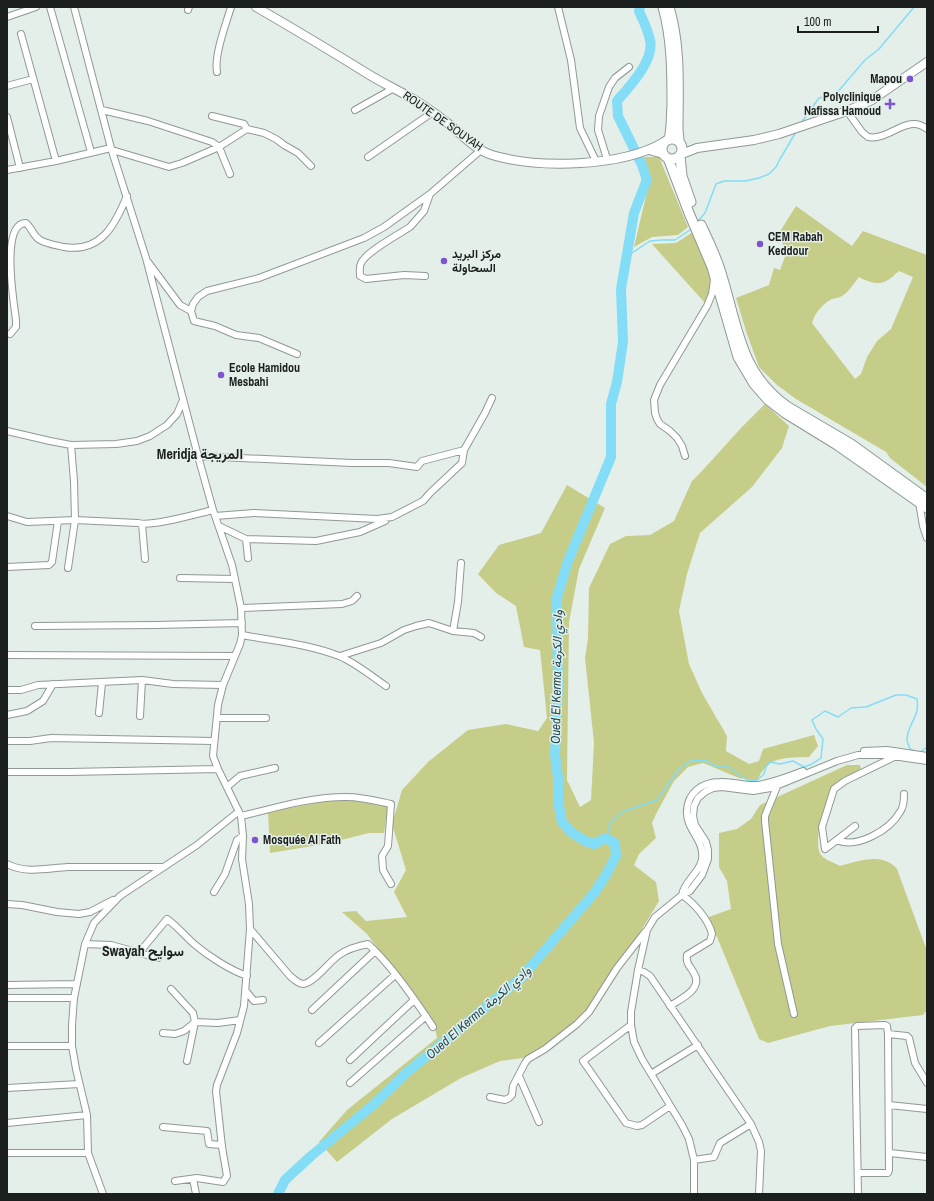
<svg xmlns="http://www.w3.org/2000/svg" width="934" height="1201" font-family="'Archivo Narrow',Vazirmatn,sans-serif">
<style>
.green{fill:#c6cd88;fill-rule:evenodd}
.lines{fill:none;stroke-linecap:round;stroke-linejoin:round}
.stream{stroke:#83ddf6;stroke-width:1.5}
.river{stroke:#83ddf6;stroke-width:10}
.minor-casing{stroke:#8f9994;stroke-width:8}
.major-casing{stroke:#8f9994;stroke-width:10}
.highway-casing{stroke:#8f9994;stroke-width:11}
.minor{stroke:#fff;stroke-width:6}
.major{stroke:#fff;stroke-width:8}
.highway{stroke:#fff;stroke-width:9}
.poi-dot{fill:#7d54ce;stroke:#e5efea;stroke-width:1.5}
.labels{text-anchor:middle;stroke-width:3;stroke-linejoin:round;paint-order:stroke}
.poi-label{font-size:12px;font-weight:bold;fill:#1b1f1d;stroke:#e5efea;text-anchor:start}
.street-label{font-size:12px;fill:#1b1f1d;stroke:#e5efea}
.water-label{font-size:13px;font-style:italic;fill:#214a55;stroke:#e5efea}
.quarter-label{font-size:14px;font-weight:bold;fill:#1b1f1d;stroke:#e5efea}
</style>
<rect width="100%" height="100%" fill="#e5efea"/>
<path class="green" d="M 644,157 L 659,157 L 688,227 L 678,235 L 652,237 L 634,247 L 650,179 Z
M 796,206 L 852,246 L 863,231 L 927,255 L 927,487 L 890,458 L 886,452 L 796,399 L 777,385 L 759,367 L 746,331 L 736,298 L 769,285 L 774,268 L 780,270 L 786,254 L 779,233 ZM 899,271 L 913,277 L 891,329 L 877,341 L 867,357 L 861,374 L 855,379 L 812,323 C 815,313 822,304 832,299 C 835,298 839,298 842,296 C 849,292 854,283 859,277 C 866,281 878,286 886,281 C 891,279 895,274 899,271 Z
M 693,232 L 712,279 L 710,291 L 705,303 L 652,244 L 676,243 Z
M 765,404 L 789,426 L 782,448 L 752,487 L 700,533 L 687,574 L 679,611 L 689,664 L 702,693 L 727,736 L 726,751 L 749,764 L 759,761 L 763,749 L 814,735 L 818,746 L 809,757 C 786,758 768,755 757,781 L 739,778 L 703,763 L 688,767 L 674,781 L 656,814 L 652,823 L 656,838 L 639,854 L 634,865 L 656,882 L 659,901 L 642,929 L 585,1016 L 539,1056 L 500,1061 L 461,1078 L 392,1119 L 337,1162 L 319,1142 L 347,1110 L 437,1038 L 434,1024 L 367,934 L 342,912 L 356,911 L 366,921 L 407,917 L 394,892 L 406,870 L 392,824 L 402,790 L 428,762 L 468,730 L 506,724 L 538,731 L 547,718 L 540,650 L 524,647 L 516,606 L 496,593 L 478,574 L 499,545 L 541,533 L 567,485 L 605,508 L 579,569 L 569,622 L 567,780 L 580,807 L 591,800 L 594,743 L 585,658 L 588,639 L 589,588 L 610,544 L 626,536 L 650,535 L 674,521 L 692,481 L 702,471 L 741,428 Z
M 847,765 L 860,765 L 861,770 C 853,774 843,778 836,784 C 826,793 812,844 821,855 C 825,860 835,863 840,866 C 858,861 883,852 897,869 L 927,951 L 927,1010 L 923,1015 L 830,1026 L 768,1043 L 759,1039 L 717,937 L 706,918 L 731,909 L 727,881 L 719,867 L 719,833 L 737,829 L 751,819 L 760,805 Z
M 346,800 L 388,806 L 384,833 L 369,833 L 325,844 L 270,853 L 268,812 L 323,802 Z"/>
<g class="lines">
<path class="stream" d="M 801,123 L 819,98 L 835,95 L 865,60 L 879,49 L 914,7
M 697,222 L 705,213 L 716,184 L 724,181 L 745,181 L 759,178 L 769,174 L 776,167 L 780,159 L 796,132
M 626,257 L 650,241 L 661,240 L 675,240 L 693,228
M 919,753 L 927,747
M 606,838 L 611,822 L 622,812 L 657,800 L 679,769 L 690,761 L 705,760 L 715,766 L 727,766 L 747,780 L 756,781 L 764,774 L 766,767 L 770,762 L 780,764 L 793,761 L 804,767 L 812,764 L 821,758 L 823,739 L 816,729 L 812,720 L 825,711 L 838,717 L 851,708 L 866,707 L 896,695 L 906,695 L 917,699 C 920,718 907,724 907,740 C 907,742 909,746 910,749 L 915,751"/>
<path class="river" d="M 278,1194 L 285,1180 L 311,1156 L 372,1106 L 405,1074 L 521,978 L 595,892 L 607,873 L 616,856 L 615,843 L 606,838 L 594,844 L 585,841 L 571,832 L 562,822 L 558,801 L 558,777 L 555,755 L 558,686 L 557,597 L 568,561 L 611,457 L 611,404 L 617,382 L 623,342 L 621,289 L 634,213 L 646,182 L 646,177 L 642,165 L 618,116 L 617,101 C 629,87 655,60 650,40 C 648,30 643,20 639,11 L 640,7"/>
<g class="minor-casing">
<path id="minor" d="M 50,7 L 91,152
M 74,7 L 111,148 L 146,258 L 198,456 L 213,510 L 232,565 L 241,608 L 242,635 L 240,644 L 223,685 L 218,705 L 213,756 L 218,769 L 241,816 L 243,836 L 242,859 L 249,904 L 250,929 L 244,1006 L 237,1033 L 217,1085 L 216,1091 L 222,1147 L 227,1176 L 223,1182 L 197,1178 L 175,1181
M 558,7 L 571,60 L 580,128 L 596,161
M 188,10 L 189,7
M 7,17 L 36,7
M 21,34 L 56,161
M 217,72 C 214,55 226,24 231,7
M 7,86 L 33,79
M 102,110 L 148,121 L 212,142 L 219,147 L 230,174
M 355,110 L 394,88
M 847,111 L 862,132 L 868,137 C 890,141 907,113 927,129
M 212,116 L 244,124 L 247,129
M 7,117 L 20,168
M 112,150 L 169,167 L 182,163 L 219,147 L 247,129 L 264,133 L 276,139 L 284,145 L 298,153 L 311,166
M 368,157 L 433,112
M 607,159 L 598,130 L 599,116 L 609,87 L 615,78 L 629,67
M 7,170 L 56,161 L 111,148
M 148,262 L 180,305 L 191,311 L 193,304 L 198,297 L 207,291 L 259,278 L 364,238 L 384,227 L 430,194
M 425,276 L 404,275 L 366,279 L 360,276 C 360,271 359,267 361,263 C 366,252 399,234 410,227 L 424,211 L 430,194 L 481,150
M 191,311 L 194,321 L 215,326 L 236,335 L 259,338 L 297,354
M 10,334 L 16,327 L 16,320 C 14,303 0,223 26,223 C 32,228 33,236 40,240 C 47,244 55,245 64,247 C 101,253 115,225 127,196
M 7,431 L 50,441 L 71,445 L 116,444 L 137,441 L 150,436 L 167,425 L 177,414 L 183,400
M 198,456 L 352,463 L 389,463 L 417,467 L 422,461 L 464,450
M 685,456 L 682,446 L 677,438 L 670,431 L 660,424 L 657,419 L 655,413 L 654,400 L 660,385 L 707,306 L 712,294 L 714,280
M 919,502 L 923,526 L 927,538
M 7,516 L 27,522 L 75,520 L 138,523 C 152,527 196,514 213,510
M 215,516 L 254,513 L 377,519 L 392,517 L 423,501 L 430,493 L 462,463 L 464,450 L 485,413 L 492,398
M 142,524 L 145,559
M 219,526 L 246,539 L 316,541 L 360,532 L 385,521
M 246,539 L 248,558
M 7,567 L 49,565 L 52,562 L 58,521
M 68,568 L 75,520 L 74,481 L 71,445
M 180,578 L 235,579
M 241,608 L 342,604 L 352,601 L 357,596
M 35,626 L 156,625 L 242,623
M 453,631 L 458,602 L 461,563
M 242,635 C 274,641 308,644 339,656 C 356,663 371,676 386,686
M 7,655 L 235,656
M 340,656 L 381,643 L 404,630 L 416,626 L 429,623 L 453,631 L 474,633 L 481,637
M 7,690 L 21,690 L 38,685 L 142,680 L 173,684 L 223,685
M 99,713 L 102,683
M 7,715 L 27,711 L 43,701 L 53,684
M 140,716 L 142,680
M 217,718 L 266,718
M 7,741 L 30,741 L 51,738 L 214,741
M 864,751 L 887,750 L 927,756
M 7,772 L 69,772 L 218,769
M 778,784 L 765,816 L 765,821 L 778,944 L 794,1014
M 227,787 L 240,776 L 275,768
M 241,816 C 275,808 310,797 346,797 C 361,797 377,801 391,804 L 388,846 L 382,856 L 383,870 L 391,884
M 855,826 L 825,849 L 822,827 L 834,789 L 845,781 L 896,756
M 837,840 C 857,849 890,830 900,812 C 904,807 904,800 904,794
M 7,864 C 26,874 48,868 68,867 C 100,867 132,867 164,867
M 214,892 L 225,874 L 237,840 L 243,836
M 682,895 C 684,881 700,873 702,859 C 705,840 685,829 687,810 C 688,793 702,782 720,782 C 732,781 744,786 756,785 C 769,784 790,776 803,771
M 7,904 L 22,905 L 57,912 L 79,914 L 90,912 L 113,900
M 250,929 L 290,976 C 294,979 297,983 303,984 C 313,984 330,961 339,955 C 347,949 358,946 368,944 C 391,965 416,1001 433,1027
M 85,944 L 111,945 L 158,958
M 139,953 L 167,919 C 177,926 185,936 194,944 C 208,956 230,970 247,976
M 638,970 L 644,972 L 650,976 L 751,1124 L 759,1142 L 761,1151 L 759,1194
M 7,985 L 77,984
M 171,989 L 193,1013 L 195,1022 L 187,1061
M 246,991 L 254,1001 L 263,1000
M 7,998 L 74,998
M 670,1006 C 679,1000 699,991 696,978 C 695,974 692,970 690,967 C 687,963 686,960 687,955 L 710,941 L 712,934 C 709,920 694,903 682,895
M 312,1010 L 375,951
M 631,1025 L 583,1061 L 626,1123 L 637,1126 L 642,1125 L 670,1106
M 163,1033 L 175,1034 L 184,1031 L 195,1022 L 218,1023 L 240,1020
M 888,1034 L 907,1036 L 909,1038 L 915,1063 L 927,1083
M 319,1043 L 395,975
M 7,1046 L 72,1046
M 350,1060 L 414,1000
M 651,1074 L 698,1045
M 519,1076 L 539,1122
M 350,1083 L 426,1016
M 7,1088 L 79,1084
M 490,1097 L 505,1100 L 509,1098 L 512,1095 L 513,1086 L 525,1063 L 528,1059 L 545,1049 L 577,1024 L 589,1012 L 617,968 L 645,932
M 889,1105 L 927,1109
M 7,1123 L 87,1115
M 163,1127 L 207,1131 L 209,1144 L 222,1145
M 7,1153 L 88,1153
M 890,1153 L 927,1157
M 694,1160 L 714,1157 L 720,1143 L 751,1124
M 858,1173 L 888,1173 L 889,1170 L 888,1034 L 887,1026 L 885,1025 L 857,1026 L 855,1028 L 858,1194
M 193,1179 L 196,1194
M 103,1194 L 88,1153 L 87,1115 L 76,1069 L 72,1046 L 72,1025 L 74,998 L 85,944 L 94,923 L 120,896 L 197,845 L 238,812
M 694,1194 L 694,1160 L 689,1139 L 682,1125 L 642,1059 L 634,1042 L 631,1025 L 631,1012 L 638,970 L 647,930 L 655,917 L 682,895 L 690,891 L 702,875 L 708,859 L 708,850 L 706,842 L 695,825 L 693,816 L 694,806 L 698,798 L 705,792 L 713,788 L 722,787 L 753,791 L 771,788 L 837,761 L 858,755 L 886,755 L 927,761"/>
</g>
<g class="major-casing">
<path id="major" d="M 256,7 C 294,29 331,51 368,74 C 384,84 402,92 418,102 C 429,109 440,117 450,125 C 463,136 476,150 492,155 C 539,169 622,167 664,142
M 649,150 L 663,154
M 682,154 L 697,148 L 754,140 L 779,134 L 847,111 L 872,100 L 927,62"/>
</g>
<g class="highway-casing">
<path id="highway" d="M 663,7 C 672,39 672,72 672,105 C 671,116 672,128 669,139
M 669,7 C 681,47 678,88 678,130 L 679,140
M662 149a10 10 0 1 1 20 0a10 10 0 1 1-20 0Z
M 680,156 L 682,176 L 691,202
M 668,158 L 689,213 L 712,267 L 738,357 L 754,384 L 768,400 L 785,413 L 837,445 L 927,508
M 701,225 C 709,242 717,258 722,276 C 738,328 740,373 788,407 L 851,444 L 927,499"/>
</g>
<use href="#minor" class="minor"/>
<use href="#major" class="major"/>
<use href="#highway" class="highway"/>
</g>
<g class="poi-dot">
<circle cx="910" cy="79" r="4"/>
<path d="M888 98h4v4h4v4h-4v4h-4v-4h-4v-4h4z"/>
<circle cx="760" cy="244" r="4"/>
<circle cx="444" cy="261" r="4"/>
<circle cx="221" cy="375" r="4"/>
<circle cx="255" cy="840" r="4"/>
</g>
<g class="labels">
<g class="poi-label">
<text x="902" y="83" text-anchor="end">Mapou</text>
<text x="881" y="101" text-anchor="end">Polyclinique<tspan x="881" dy="14">Nafissa Hamoud</tspan></text>
<text x="768" y="241">CEM Rabah<tspan x="768" dy="14">Keddour</tspan></text>
<text x="452" y="258">مركز البريد<tspan x="452" dy="14">السحاولة</tspan></text>
<text x="229" y="372">Ecole Hamidou<tspan x="229" dy="14">Mesbahi</tspan></text>
<text x="263" y="844">Mosquée Al Fath</text>
</g>
<g class="street-label">
<text transform="translate(443 121) rotate(35)" y="4">ROUTE DE SOUYAH</text>
</g>
<g class="water-label">
<text transform="translate(556 677) rotate(-89)" y="5">Oued El Kerma وادي الكرمة</text>
<text transform="translate(478 1012) rotate(-41)" y="5">Oued El Kerma وادي الكرمة</text>
</g>
<g class="quarter-label">
<text x="200" y="459">Meridja المريجة</text>
<text x="143" y="956">Swayah سوايح</text>
</g>
</g>
<rect width="934" height="1201" fill="none" stroke="#1b1f1d" stroke-width="16"/>
<path d="M798 26v6h80v-6" fill="none" stroke="#1b1f1d" stroke-width="2"/>
<text x="804" y="26" font-size="12" fill="#1b1f1d" stroke="#e5efea" stroke-width="3" paint-order="stroke">100 m</text>
</svg>
